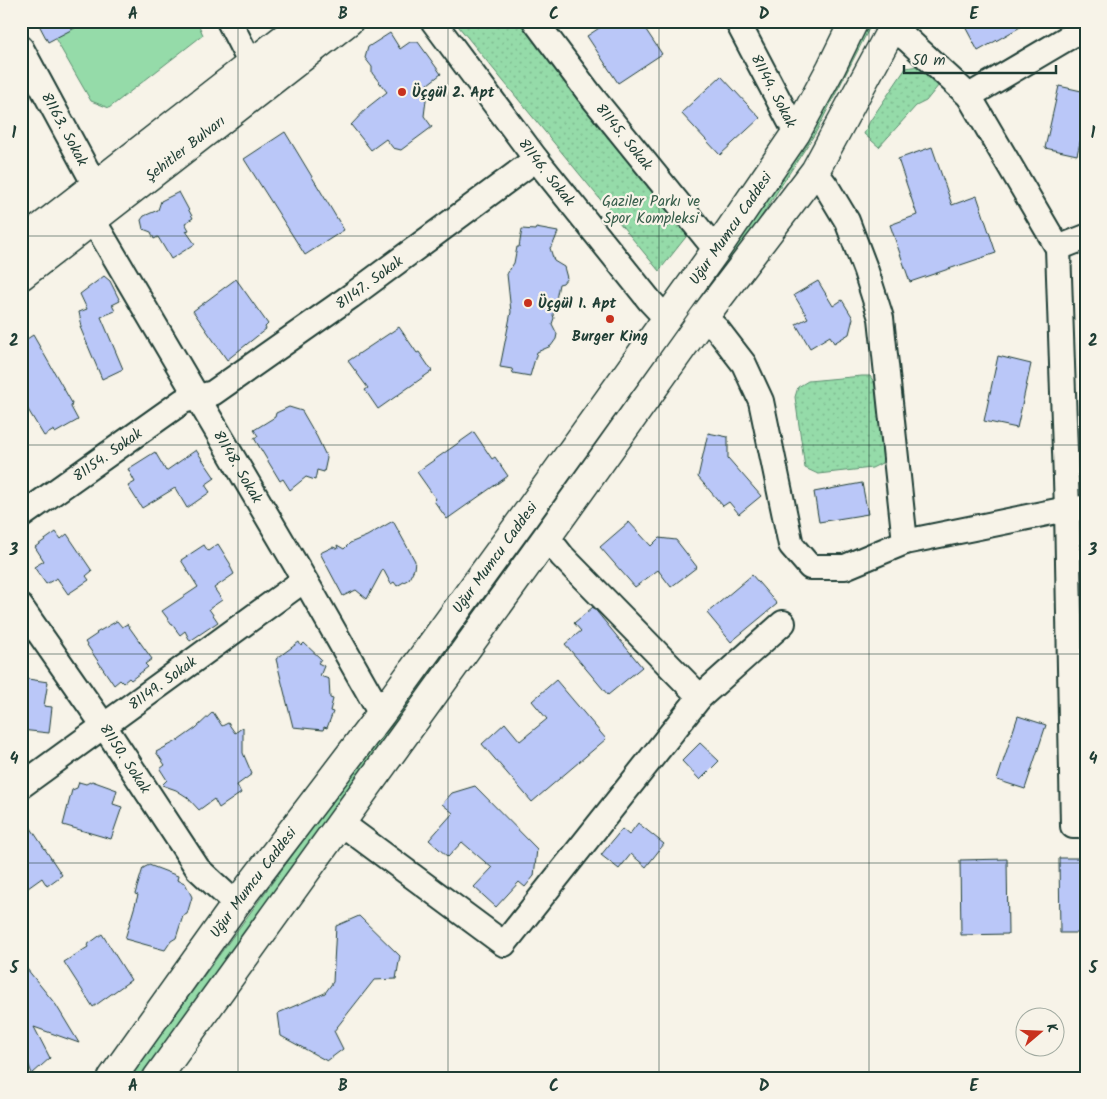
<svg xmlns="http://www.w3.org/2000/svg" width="1107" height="1099" font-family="Kalam,sans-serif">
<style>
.grass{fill:#95dba9;stroke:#5a8c6e}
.park{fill:url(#park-dots);stroke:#5a8c6e}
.building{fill:#bac7f8;stroke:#1f3d34}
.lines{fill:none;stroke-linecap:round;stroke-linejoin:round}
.minor-casing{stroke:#1f3d34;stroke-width:28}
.tertiary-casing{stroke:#1f3d34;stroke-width:31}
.secondary-casing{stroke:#1f3d34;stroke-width:31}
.minor{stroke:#f7f3e8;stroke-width:24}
.tertiary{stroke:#f7f3e8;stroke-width:28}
.secondary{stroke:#f7f3e8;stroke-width:28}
.grid{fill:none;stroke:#1f3d34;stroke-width:1;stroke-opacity:0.55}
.poi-dot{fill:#c8321e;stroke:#f7f3e8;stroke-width:2}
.labels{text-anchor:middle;stroke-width:4.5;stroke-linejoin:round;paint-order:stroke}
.street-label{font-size:15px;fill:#1f3d34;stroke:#f7f3e8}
.poi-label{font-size:15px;font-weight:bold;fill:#1f3d34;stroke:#f7f3e8;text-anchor:start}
.park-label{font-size:15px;fill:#375d4b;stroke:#f7f3e8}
.neatline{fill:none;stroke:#1f3d34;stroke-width:2}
.grid-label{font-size:16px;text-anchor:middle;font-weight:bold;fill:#1f3d34}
</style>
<defs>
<pattern id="park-dots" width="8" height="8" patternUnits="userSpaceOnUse" patternTransform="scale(1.25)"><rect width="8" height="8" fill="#95dba9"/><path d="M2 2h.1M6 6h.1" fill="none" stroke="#80bd92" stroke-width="1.8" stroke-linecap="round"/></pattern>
</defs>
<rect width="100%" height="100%" fill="#f7f3e8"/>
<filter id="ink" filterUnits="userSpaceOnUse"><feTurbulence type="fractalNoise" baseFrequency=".02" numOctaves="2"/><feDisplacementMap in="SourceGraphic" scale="10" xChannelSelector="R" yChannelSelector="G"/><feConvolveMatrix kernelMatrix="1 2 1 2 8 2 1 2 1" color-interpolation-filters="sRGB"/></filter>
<g filter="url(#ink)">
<path class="grass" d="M 81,21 L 197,21 L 203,35 L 109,108 L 91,101 L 52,33 Z
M 866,21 L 873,21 L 816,132 L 746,240 L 589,454 L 407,711 L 240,942 L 138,1078 L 129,1078 L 401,707 Z"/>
<path class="park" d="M 454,21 L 529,21 L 701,218 L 659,271 Z
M 918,66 L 930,68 L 943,80 L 926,101 L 916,106 L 879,147 L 864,134 L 870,121 L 906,68 Z
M 862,376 L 870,376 L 878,388 L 885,452 L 882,463 L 872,468 L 818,474 L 805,468 L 795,397 L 798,387 L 808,381 Z"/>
<path class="building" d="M 37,21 L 88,21 L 48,42 Z
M 610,21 L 640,21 L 662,54 L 618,83 L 587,36 Z
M 962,21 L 1031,21 L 978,51 Z
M 390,33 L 400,49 L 410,42 L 418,42 L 441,74 L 428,84 L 424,116 L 432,127 L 401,150 L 393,148 L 386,139 L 371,150 L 351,125 L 368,107 L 387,92 L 372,73 L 372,67 L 365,58 L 368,47 Z
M 721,76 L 760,118 L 720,155 L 681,113 Z
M 1059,86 L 1086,92 L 1086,117 L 1077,155 L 1045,148 Z
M 285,132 L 344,230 L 305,255 L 244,159 Z
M 932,147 L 952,205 L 977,196 L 996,253 L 910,282 L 890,225 L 917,215 L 898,159 Z
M 179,192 L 193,218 L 185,223 L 189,230 L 186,231 L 195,244 L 171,259 L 158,237 L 154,239 L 151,232 L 143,229 L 141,220 L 144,216 L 158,210 L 161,201 Z
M 536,228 L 558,232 L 554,242 L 550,248 L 554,261 L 564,267 L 567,278 L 563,283 L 559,284 L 553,315 L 554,318 L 552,324 L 557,334 L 556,339 L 551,346 L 537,352 L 530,376 L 513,373 L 512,369 L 500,367 L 511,312 L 507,274 L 514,263 L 517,247 L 519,247 L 522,229 L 535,230 Z
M 104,276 L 110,281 L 120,301 L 112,305 L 115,311 L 101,317 L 123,369 L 102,379 L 80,327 L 82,327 L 79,312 L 87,309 L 80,294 Z
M 236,279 L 268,324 L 265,327 L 266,329 L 227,360 L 193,311 Z
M 818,281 L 833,306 L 842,300 L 853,318 L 849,334 L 834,343 L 830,336 L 810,348 L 796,324 L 808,318 L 794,295 Z
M 399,327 L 417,353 L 419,352 L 432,371 L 378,409 L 365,390 L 368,388 L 348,361 Z
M 33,335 L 72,403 L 71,407 L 78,420 L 55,433 L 54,430 L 44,436 L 21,398 L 21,343 Z
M 998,356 L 1031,364 L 1017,428 L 984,421 Z
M 289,407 L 302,411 L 317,437 L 327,458 L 324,472 L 317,470 L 315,480 L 306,477 L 290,490 L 283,479 L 280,481 L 254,438 L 258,436 L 254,430 L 275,417 L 276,413 Z
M 474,432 L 492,459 L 495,457 L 508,476 L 447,519 L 434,501 L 436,499 L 417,472 Z
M 708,433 L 728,437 L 728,458 L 761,496 L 739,514 L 729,502 L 723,506 L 698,477 Z
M 196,450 L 215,478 L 205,485 L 210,492 L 187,508 L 175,488 L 142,508 L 128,486 L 135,482 L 128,469 L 155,452 L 166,471 Z
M 862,483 L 868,514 L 819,522 L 814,492 Z
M 393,521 L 415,561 L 414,569 L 409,579 L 397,586 L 394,582 L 391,584 L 383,569 L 367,599 L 356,590 L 343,596 L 320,553 L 333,547 L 338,549 L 337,545 L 344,549 L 350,543 L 367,536 Z
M 629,522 L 651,546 L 659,538 L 676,540 L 697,567 L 671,587 L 658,570 L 635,587 L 600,547 Z
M 56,532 L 61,539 L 67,534 L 92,571 L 86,576 L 89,580 L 68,594 L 57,578 L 46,584 L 34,567 L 44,561 L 35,547 Z
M 218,544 L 231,565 L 230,566 L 234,574 L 214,588 L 222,600 L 209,609 L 218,622 L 190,641 L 185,631 L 180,635 L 162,611 L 198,587 L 181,560 L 204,545 L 208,551 Z
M 752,575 L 777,604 L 731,642 L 707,613 Z
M 593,607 L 642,667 L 608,695 L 565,644 L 581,631 L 574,623 Z
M 117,621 L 122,627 L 127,624 L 152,659 L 145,664 L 148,667 L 131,680 L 129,678 L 123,683 L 120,680 L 114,685 L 85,642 L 97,634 L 96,633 Z
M 299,642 L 301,646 L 304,643 L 321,659 L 318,663 L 324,666 L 320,676 L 329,679 L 330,698 L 333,699 L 330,711 L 333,712 L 327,728 L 324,727 L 323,730 L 293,727 L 276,659 Z
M 21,678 L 48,682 L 44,706 L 52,707 L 49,733 L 21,730 Z
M 556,680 L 606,739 L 532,802 L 482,744 L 505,723 L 520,741 L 547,719 L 532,701 Z
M 213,712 L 222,726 L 228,723 L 235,733 L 243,727 L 243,753 L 252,774 L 237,785 L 241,793 L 219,808 L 214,799 L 199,810 L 187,797 L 176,790 L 162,785 L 167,780 L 160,769 L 165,765 L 156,752 L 179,740 L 196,728 Z
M 1018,716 L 1046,725 L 1025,789 L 997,780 Z
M 700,743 L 719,761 L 700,780 L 682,761 Z
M 92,781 L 117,790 L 113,804 L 122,807 L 111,839 L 63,825 L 72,790 L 77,788 L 79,782 L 86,784 Z
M 475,786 L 537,849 L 534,876 L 525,887 L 519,882 L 496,907 L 474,887 L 492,868 L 462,842 L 448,857 L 429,840 L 453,813 L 442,804 L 452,793 Z
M 21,813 L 62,875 L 47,886 L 42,878 L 21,893 Z
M 638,823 L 664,844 L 646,867 L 631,854 L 619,869 L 601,855 L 622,829 L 629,835 Z
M 1059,858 L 1086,858 L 1086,933 L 1060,933 Z
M 1007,859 L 1008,934 L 961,935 L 960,860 Z
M 149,865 L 178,876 L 177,880 L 185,883 L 192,897 L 187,914 L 183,916 L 176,938 L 171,941 L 165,950 L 125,939 L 138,895 L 135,894 L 143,868 Z
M 359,916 L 400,956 L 396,979 L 374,980 L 334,1031 L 343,1049 L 327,1061 L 281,1036 L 278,1013 L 325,993 L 333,982 L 336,926 Z
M 102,934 L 131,980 L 93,1007 L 64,962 L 88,947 L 87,945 Z
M 27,969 L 56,1005 L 79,1043 L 34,1027 L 50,1058 L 32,1074 L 26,1057 L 21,1059 L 21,989 Z"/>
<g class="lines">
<g class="minor-casing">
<g id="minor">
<path d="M 229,21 L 251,64"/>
<path id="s1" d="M 433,21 L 536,159 L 650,301 L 666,318"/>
<path id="s2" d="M 535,21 L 589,93 L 716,250"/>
<path id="s3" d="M 737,21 L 796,133"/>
<path d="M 892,28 L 907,39 L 969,96 L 1058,248 L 1067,509 L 1073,826 L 1086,826"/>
<path id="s4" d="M 21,48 L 95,185"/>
<path d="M 969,96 L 1086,27"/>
<path d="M 815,171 L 826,186 L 847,221 L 866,271 L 881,318 L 905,542 L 1067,509 L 1086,508"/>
<path id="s5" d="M 93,220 L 310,589 L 381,714"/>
<path d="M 1058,248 L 1086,237"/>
<path d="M 704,317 L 717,329 L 744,364 L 761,401 L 791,545 L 810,567 L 845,567 L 905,542"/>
<path id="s6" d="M 21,516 L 183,401 L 213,393 L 351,296 L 536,159"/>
<path d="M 547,537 L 562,556 L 700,697"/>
<path id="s7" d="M 21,607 L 104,726 L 198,869 L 236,904"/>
<path id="s8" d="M 21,786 L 304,580"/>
<path d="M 341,823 L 504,944 L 700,697 L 783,623"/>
</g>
</g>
<g class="tertiary-casing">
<g id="tertiary">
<path id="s9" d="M 112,1078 L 236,904 L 381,714 L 525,516 L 716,250 L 796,133 L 831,68 L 854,21"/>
<path d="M 157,1078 L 547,537 L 704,317 L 815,171 L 896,21"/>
</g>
</g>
<g class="secondary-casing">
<g id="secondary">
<path d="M 21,243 L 306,21"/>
<path id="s10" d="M 21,276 L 349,21"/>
</g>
</g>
<use href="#minor" class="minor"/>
<use href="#tertiary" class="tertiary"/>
<use href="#secondary" class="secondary"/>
</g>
</g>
<path class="grid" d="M 238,21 L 238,1078M 448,21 L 448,1078M 659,21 L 659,1078M 869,21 L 869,1078M 21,236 L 1086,236M 21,445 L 1086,445M 21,654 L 1086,654M 21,863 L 1086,863"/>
<g class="poi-dot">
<circle cx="402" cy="92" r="5"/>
<circle cx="528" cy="303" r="5"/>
<circle cx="610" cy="319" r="5"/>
</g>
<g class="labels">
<g class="street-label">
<text dy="5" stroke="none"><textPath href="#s3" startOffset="79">81144. Sokak</textPath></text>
<text dy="5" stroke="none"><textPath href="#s4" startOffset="92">81163. Sokak</textPath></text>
<text dy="5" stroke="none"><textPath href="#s2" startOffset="146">81145. Sokak</textPath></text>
<text dy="5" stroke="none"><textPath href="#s10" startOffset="208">Şehitler Bulvarı</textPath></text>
<text dy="5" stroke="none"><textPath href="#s1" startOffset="189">81146. Sokak</textPath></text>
<text dy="5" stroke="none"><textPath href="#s9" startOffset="1051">Uğur Mumcu Caddesi</textPath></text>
<text dy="5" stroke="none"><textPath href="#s6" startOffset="421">81147. Sokak</textPath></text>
<text dy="5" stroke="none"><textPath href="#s6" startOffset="106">81154. Sokak</textPath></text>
<text dy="5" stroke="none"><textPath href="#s5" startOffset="286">81148. Sokak</textPath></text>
<text dy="5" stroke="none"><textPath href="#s9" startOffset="646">Uğur Mumcu Caddesi</textPath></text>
<text dy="5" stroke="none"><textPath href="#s8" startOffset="175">81149. Sokak</textPath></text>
<text dy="5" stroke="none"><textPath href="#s7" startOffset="184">81150. Sokak</textPath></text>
<text dy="5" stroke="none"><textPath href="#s9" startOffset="241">Uğur Mumcu Caddesi</textPath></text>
</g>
<g class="poi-label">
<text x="412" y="97">Üçgül 2. Apt</text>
<text x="538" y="308">Üçgül 1. Apt</text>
<text x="610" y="341" text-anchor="middle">Burger King</text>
</g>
<g class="park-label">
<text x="651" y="206">Gaziler Parkı ve<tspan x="651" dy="17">Spor Kompleksi</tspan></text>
</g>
</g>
<rect width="1107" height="1099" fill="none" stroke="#f7f3e8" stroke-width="55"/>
<g transform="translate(1040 1032) rotate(71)"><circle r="24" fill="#f7f3e8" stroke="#a1aaa0"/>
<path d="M0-4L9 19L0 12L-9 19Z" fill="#c8321e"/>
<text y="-8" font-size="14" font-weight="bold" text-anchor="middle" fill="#1f3d34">K</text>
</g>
<path d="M904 65v8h152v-8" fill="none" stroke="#1f3d34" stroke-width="2.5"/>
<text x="912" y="65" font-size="15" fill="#1f3d34" stroke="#f7f3e8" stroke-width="4" paint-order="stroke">50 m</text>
<rect x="28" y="28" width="1052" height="1044" class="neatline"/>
<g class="grid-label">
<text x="133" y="19">A</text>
<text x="343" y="19">B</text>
<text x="554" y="19">C</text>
<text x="764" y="19">D</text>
<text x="974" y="19">E</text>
<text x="14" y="138">1</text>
<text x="1093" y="138">1</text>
<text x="14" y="346">2</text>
<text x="1093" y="346">2</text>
<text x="14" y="555">3</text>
<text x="1093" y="555">3</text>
<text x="14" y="764">4</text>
<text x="1093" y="764">4</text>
<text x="14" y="973">5</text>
<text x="1093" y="973">5</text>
<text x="133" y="1091">A</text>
<text x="343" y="1091">B</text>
<text x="554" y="1091">C</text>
<text x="764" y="1091">D</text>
<text x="974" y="1091">E</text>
</g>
</svg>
